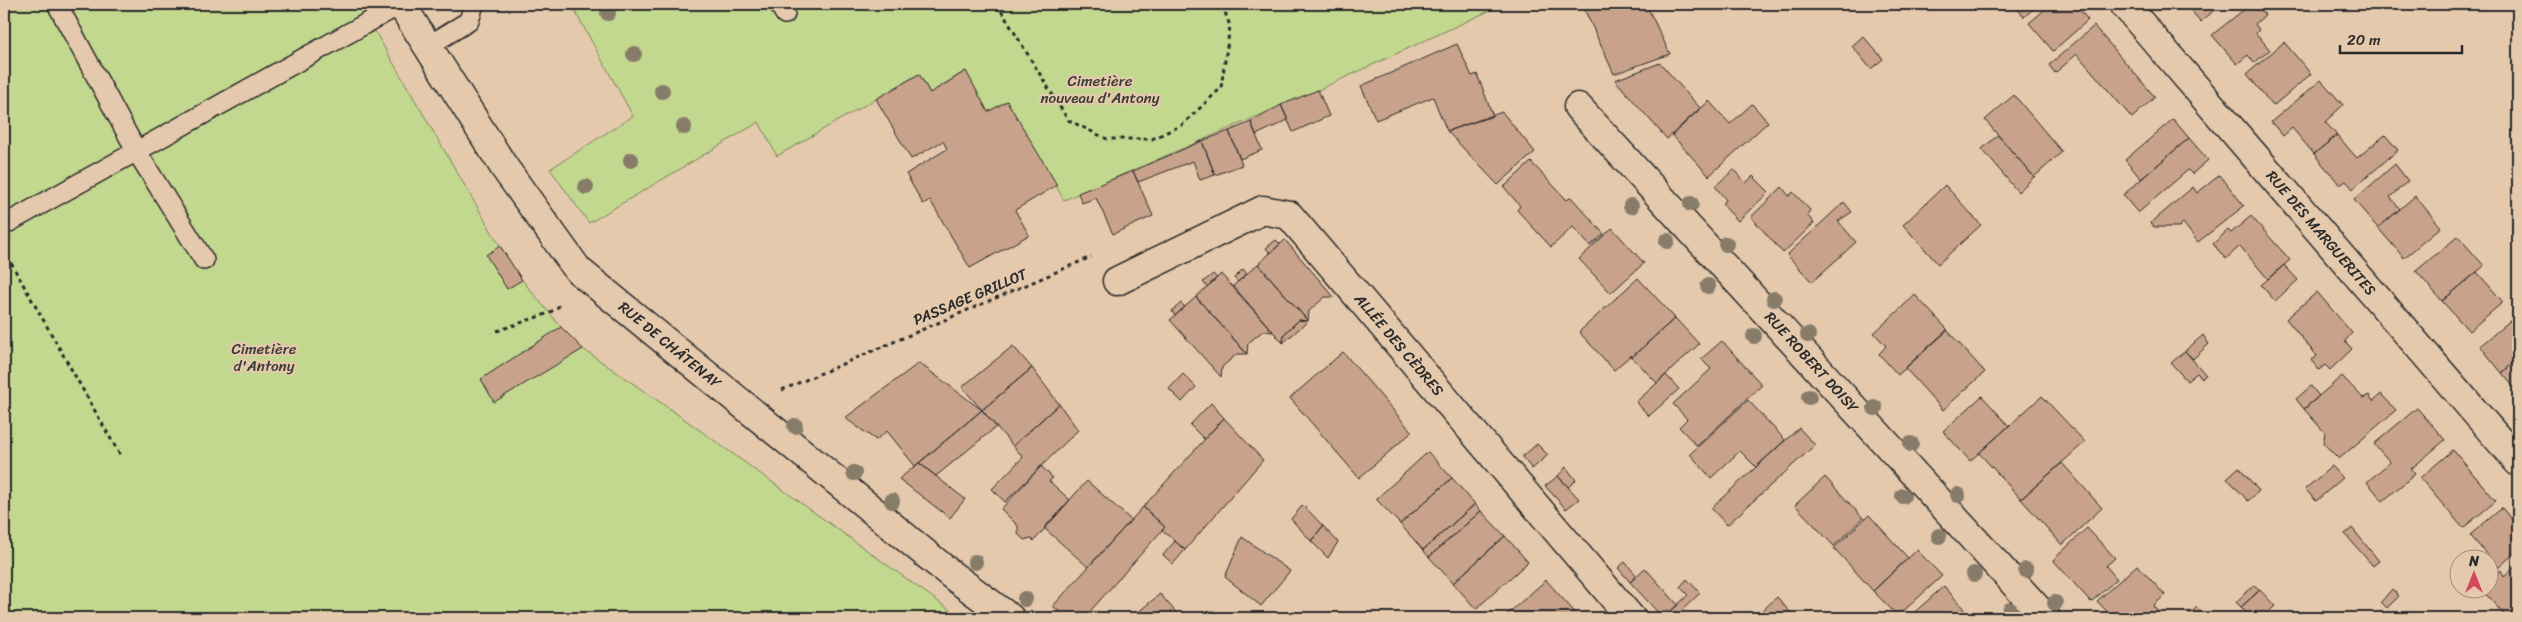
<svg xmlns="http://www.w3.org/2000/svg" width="2522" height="622" font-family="Sriracha,sans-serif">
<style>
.green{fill:#c2d88e;stroke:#76825c}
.building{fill:#c8a28b;stroke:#2b2b2b}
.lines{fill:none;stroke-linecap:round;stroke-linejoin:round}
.lane-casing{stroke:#2b2b2b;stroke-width:22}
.street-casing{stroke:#2b2b2b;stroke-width:31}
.secondary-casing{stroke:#2b2b2b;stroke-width:31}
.path{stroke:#2b2b2b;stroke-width:3;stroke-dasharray:4 4;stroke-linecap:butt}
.lane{stroke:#e5c9ac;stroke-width:19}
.street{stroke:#e5c9ac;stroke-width:28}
.secondary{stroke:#e5c9ac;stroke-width:28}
.tree{fill:#877b6b}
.labels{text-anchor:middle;stroke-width:4.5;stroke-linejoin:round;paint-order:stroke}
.park-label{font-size:15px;fill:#3a3c35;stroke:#e5c9ac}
.street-label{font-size:15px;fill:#2b2b2b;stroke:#e5c9ac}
</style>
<rect width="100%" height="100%" fill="#e5c9ac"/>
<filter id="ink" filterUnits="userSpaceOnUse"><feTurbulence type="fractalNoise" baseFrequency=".02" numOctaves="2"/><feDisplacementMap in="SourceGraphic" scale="10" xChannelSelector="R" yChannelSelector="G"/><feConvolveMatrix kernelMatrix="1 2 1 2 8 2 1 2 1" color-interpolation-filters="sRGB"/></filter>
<g filter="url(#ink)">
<path class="green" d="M 4,4 L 359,4 L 500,246 L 522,280 L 561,327 L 583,349 L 680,416 L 961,618 L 4,618 Z
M 571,4 L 1504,4 L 1318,90 L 1064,200 L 1007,101 L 988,112 L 965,71 L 930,93 L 919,74 L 777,156 L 759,122 L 589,223 L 550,169 L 633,116 Z"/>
<path class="building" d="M 1582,4 L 1646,4 L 1670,54 L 1614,74 Z
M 2014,4 L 2039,4 L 2024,17 Z
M 2047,4 L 2075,4 L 2088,20 L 2053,51 L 2029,23 L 2049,6 Z
M 2185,4 L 2221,4 L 2201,22 Z
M 2251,4 L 2256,4 L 2265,15 L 2255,24 L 2259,30 L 2256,33 L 2270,50 L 2254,63 L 2248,55 L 2237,64 L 2212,35 Z
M 2094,26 L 2155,97 L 2132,118 L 2077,54 L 2055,73 L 2049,65 Z
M 1863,36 L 1883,59 L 1871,69 L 1852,46 Z
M 2284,42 L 2311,74 L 2273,106 L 2247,74 Z
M 1457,44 L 1472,76 L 1477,74 L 1493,116 L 1447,131 L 1433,97 L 1376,120 L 1361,86 Z
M 1660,63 L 1700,108 L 1667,139 L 1615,80 Z
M 966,71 L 988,112 L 1007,101 L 1057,185 L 1015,210 L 1029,235 L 970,268 L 930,200 L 923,204 L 906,174 L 947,149 L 943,141 L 911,159 L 876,99 L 919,74 L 930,93 Z
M 2321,80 L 2343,105 L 2325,122 L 2337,135 L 2314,154 L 2292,128 L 2283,136 L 2271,122 Z
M 1318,90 L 1329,116 L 1293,132 L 1281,105 Z
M 2014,95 L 2062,152 L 2034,177 L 1985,120 Z
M 1709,101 L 1730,124 L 1752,104 L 1768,122 L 1709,176 L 1672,135 Z
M 1281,105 L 1288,120 L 1256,135 L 1251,122 Z
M 1502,112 L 1535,152 L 1498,185 L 1447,131 Z
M 2173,119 L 2189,138 L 2141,179 L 2125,160 Z
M 1251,122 L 1262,150 L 1240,159 L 1229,131 Z
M 1229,131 L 1242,165 L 1215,175 L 1202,141 Z
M 1998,135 L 2034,177 L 2018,192 L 1982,149 Z
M 2337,135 L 2357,158 L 2385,135 L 2398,150 L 2353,189 L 2346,181 L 2340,185 L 2314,154 Z
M 2189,138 L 2208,160 L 2192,174 L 2188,170 L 2138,213 L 2123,195 Z
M 1202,141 L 1215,175 L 1200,180 L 1193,161 L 1138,182 L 1133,171 Z
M 1531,162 L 1567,200 L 1571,197 L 1604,234 L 1590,246 L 1573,227 L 1551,247 L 1517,210 L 1520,206 L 1504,187 Z
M 2395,164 L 2408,181 L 2390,197 L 2400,209 L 2378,228 L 2354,200 Z
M 1734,170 L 1746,183 L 1753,176 L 1769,192 L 1738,221 L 1722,204 L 1726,200 L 1715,186 Z
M 1133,171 L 1153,216 L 1113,234 L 1096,198 L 1082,203 L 1078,193 Z
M 2220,175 L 2244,206 L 2198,242 L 2183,223 L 2179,227 L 2154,227 L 2151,223 L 2193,187 L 2197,193 Z
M 1945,185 L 1981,225 L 1938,264 L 1903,225 Z
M 1782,187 L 1789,196 L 1793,192 L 1810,210 L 1807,215 L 1814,223 L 1783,253 L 1751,217 Z
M 2415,196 L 2441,227 L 2404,258 L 2378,228 Z
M 1844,202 L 1852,212 L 1838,221 L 1856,242 L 1812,282 L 1787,255 Z
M 2251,216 L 2290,260 L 2268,279 L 2240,246 L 2226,259 L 2213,244 L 2228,230 L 2231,233 Z
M 1612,228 L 1644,263 L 1611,293 L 1579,259 Z
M 2458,236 L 2484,266 L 2442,301 L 2416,271 Z
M 1276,240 L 1280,244 L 1270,253 L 1266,248 Z
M 1285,240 L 1334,297 L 1325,297 L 1309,311 L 1308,321 L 1258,264 Z
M 500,246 L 522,280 L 507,289 L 486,255 Z
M 1258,264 L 1308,321 L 1299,320 L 1284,334 L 1283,343 L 1233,286 Z
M 2284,265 L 2298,280 L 2275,301 L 2261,285 Z
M 1243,269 L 1247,274 L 1238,282 L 1234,278 Z
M 2477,272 L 2503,302 L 2469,331 L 2442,301 Z
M 1213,274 L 1217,278 L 1207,287 L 1203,282 Z
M 1221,274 L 1273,332 L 1263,331 L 1248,343 L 1247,354 L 1196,297 Z
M 1638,278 L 1675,318 L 1632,357 L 1631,355 L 1614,370 L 1579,332 Z
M 2317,292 L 2352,333 L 2345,341 L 2352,349 L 2330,370 L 2325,365 L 2319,370 L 2311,360 L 2317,356 L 2286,319 Z
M 1915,295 L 1948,330 L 1898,375 L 1879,354 L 1886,346 L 1874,333 Z
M 1196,297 L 1247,354 L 1237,354 L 1222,367 L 1221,377 L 1170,320 Z
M 1181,303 L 1185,307 L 1175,316 L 1172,311 Z
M 1675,318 L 1699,344 L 1657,383 L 1632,357 Z
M 2512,319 L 2518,325 L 2518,359 L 2502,373 L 2480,346 Z
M 1299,320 L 1308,321 L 1283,343 L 1284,334 Z
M 561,327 L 583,349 L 494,402 L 481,379 Z
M 1947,330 L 1985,372 L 1943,410 L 1905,368 Z
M 2203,335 L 2209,344 L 2193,359 L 2185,351 Z
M 1722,341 L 1762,385 L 1697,446 L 1679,427 L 1687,419 L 1673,404 L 1711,369 L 1701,359 Z
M 1013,346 L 1032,368 L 982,410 L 962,387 Z
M 2185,351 L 2206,375 L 2202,378 L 2197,373 L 2187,381 L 2171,363 Z
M 1343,352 L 1412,432 L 1359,478 L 1290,398 Z
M 2518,359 L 2518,392 L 2502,373 Z
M 919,363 L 982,410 L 915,466 L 887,431 L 876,440 L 845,418 Z
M 1032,368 L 1059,404 L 1013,446 L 982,410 Z
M 1183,374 L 1196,387 L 1182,402 L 1169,389 Z
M 1666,375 L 1679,389 L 1649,416 L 1636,402 Z
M 2342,376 L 2363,398 L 2369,395 L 2373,401 L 2381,394 L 2396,410 L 2339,459 L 2323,443 L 2325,433 L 2304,409 Z
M 2311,386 L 2319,396 L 2304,409 L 2296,399 Z
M 1982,396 L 2009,426 L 1970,461 L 1943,431 Z
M 2042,396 L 2085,442 L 2021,499 L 1979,453 Z
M 1748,400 L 1785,440 L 1756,467 L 1740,451 L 1711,478 L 1690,454 Z
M 1211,403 L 1224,418 L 1204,439 L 1190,425 Z
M 1059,404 L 1078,430 L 1005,502 L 992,489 L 1023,457 L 1013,446 Z
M 2417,408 L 2445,440 L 2411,469 L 2415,474 L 2383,501 L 2367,482 L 2390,462 L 2374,444 Z
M 982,410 L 996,427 L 936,476 L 919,463 Z
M 1224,418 L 1263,460 L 1185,550 L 1162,530 L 1165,527 L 1143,507 Z
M 1799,428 L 1815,445 L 1727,525 L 1711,508 Z
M 1537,444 L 1548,455 L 1532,469 L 1522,457 Z
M 2453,450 L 2496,501 L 2463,528 L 2420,478 Z
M 1428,452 L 1452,478 L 1400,524 L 1376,499 Z
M 919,463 L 965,499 L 950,518 L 899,479 Z
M 2062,463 L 2102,508 L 2062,545 L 2021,499 Z
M 1041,466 L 1053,478 L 1049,481 L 1070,500 L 1034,541 L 1031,538 L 1024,540 L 1018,534 L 1018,526 L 1001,509 Z
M 2332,466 L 2343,478 L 2316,501 L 2305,489 Z
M 1566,467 L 1576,480 L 1568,487 L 1558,476 Z
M 2239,467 L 2259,491 L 2248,501 L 2227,478 Z
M 1558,476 L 1579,499 L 1566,509 L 1545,486 Z
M 1825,477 L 1863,518 L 1834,546 L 1795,505 Z
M 1452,478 L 1475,504 L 1423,550 L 1400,524 Z
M 1087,481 L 1131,520 L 1088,567 L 1044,528 Z
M 1475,504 L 1481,511 L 1429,557 L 1423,550 Z
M 1303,505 L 1323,526 L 1311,541 L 1291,519 Z
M 1143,507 L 1165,527 L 1084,618 L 1067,618 L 1053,606 Z
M 2502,508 L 2518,527 L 2518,550 L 2498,568 L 2470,535 Z
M 1481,511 L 1505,536 L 1453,583 L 1429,557 Z
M 1869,515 L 1908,558 L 1873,591 L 1834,548 Z
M 1323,526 L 1338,542 L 1328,558 L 1311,541 Z
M 2087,528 L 2115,558 L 2106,566 L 2117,579 L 2091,602 L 2053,560 Z
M 2352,528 L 2379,561 L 2373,566 L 2345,534 Z
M 1505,536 L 1528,562 L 1476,609 L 1453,583 Z
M 1242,537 L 1290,571 L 1261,606 L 1225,577 Z
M 1175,541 L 1185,550 L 1173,564 L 1163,555 Z
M 1917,550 L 1942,576 L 1898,616 L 1873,591 Z
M 1625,562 L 1637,576 L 1630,582 L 1618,568 Z
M 2518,564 L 2518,618 L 2507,618 L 2482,590 L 2490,590 L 2490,580 L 2501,570 L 2504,577 Z
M 2137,565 L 2165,595 L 2153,606 L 2164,618 L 2113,618 L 2097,601 Z
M 1645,568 L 1678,605 L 1663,618 L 1630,582 Z
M 1687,579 L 1700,593 L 1674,618 L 1663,618 L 1688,595 L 1680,587 Z
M 1546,580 L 1580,618 L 1503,618 Z
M 2254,585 L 2260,590 L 2241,607 L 2236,602 Z
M 1944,586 L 1964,609 L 1954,618 L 1908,618 Z
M 2392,589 L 2399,596 L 2387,608 L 2381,602 Z
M 2260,590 L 2275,606 L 2262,618 L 2251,618 L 2241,607 Z
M 1160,594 L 1181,618 L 1131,618 Z
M 1777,597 L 1795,618 L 1768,618 L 1762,611 Z
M 2197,607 L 2207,618 L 2185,618 Z
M 1762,611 L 1768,618 L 1754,618 Z
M 1846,613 L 1851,618 L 1840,618 Z"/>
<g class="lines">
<g class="lane-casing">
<path id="lane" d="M 57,4 L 137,152 L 204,260
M 779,4 L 785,14
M 428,46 L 469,21 L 474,4
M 4,225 L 401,4"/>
</g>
<g class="street-casing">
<g id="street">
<path id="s1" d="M 2124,4 L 2518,462"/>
<path id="s2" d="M 1578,107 L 2046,618"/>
<path id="s3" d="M 1117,281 L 1263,210 L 1289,215 L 1631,618"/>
</g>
</g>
<g class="secondary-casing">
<g id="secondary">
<path id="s4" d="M 401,4 L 504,167 L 578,270 L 953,576 L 1010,618"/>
</g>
</g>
<path class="path" d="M 997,4 L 1068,120 L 1107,139 L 1152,139 L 1182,125 L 1221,88 L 1230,26 L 1222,4
M 7,256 L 120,455
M 497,331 L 549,313 L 562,304
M 782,390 L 1091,257"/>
<use href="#lane" class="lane"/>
<use href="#street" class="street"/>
<use href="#secondary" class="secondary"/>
</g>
<g class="tree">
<circle cx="608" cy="13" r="8"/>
<circle cx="634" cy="54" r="8"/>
<circle cx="662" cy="91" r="8"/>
<circle cx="684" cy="127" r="8"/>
<circle cx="631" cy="160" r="8"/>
<circle cx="586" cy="187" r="8"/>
<circle cx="1691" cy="204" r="8"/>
<circle cx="1631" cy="206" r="8"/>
<circle cx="1667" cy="241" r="8"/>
<circle cx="1726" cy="244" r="8"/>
<circle cx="1708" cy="286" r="8"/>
<circle cx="1774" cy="299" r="8"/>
<circle cx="1808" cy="335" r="8"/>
<circle cx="1754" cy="336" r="8"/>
<circle cx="1809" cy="397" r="8"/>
<circle cx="1875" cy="408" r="8"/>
<circle cx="795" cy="426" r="8"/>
<circle cx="1911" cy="444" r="8"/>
<circle cx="854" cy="473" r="8"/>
<circle cx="1958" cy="495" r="8"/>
<circle cx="1903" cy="496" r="8"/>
<circle cx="892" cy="501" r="8"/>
<circle cx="1939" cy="536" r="8"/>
<circle cx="975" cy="562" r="8"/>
<circle cx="2026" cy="570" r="8"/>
<circle cx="1974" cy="574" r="8"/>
<circle cx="1025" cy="599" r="8"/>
<circle cx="2055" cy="603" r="8"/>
<circle cx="2010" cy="610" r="8"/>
</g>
</g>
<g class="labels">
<g class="park-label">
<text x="1100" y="86">Cimetière<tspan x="1100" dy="17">nouveau d'Antony</tspan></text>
<text x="264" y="354">Cimetière<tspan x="264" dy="17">d'Antony</tspan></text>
</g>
<g class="street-label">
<text dy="5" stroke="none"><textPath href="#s1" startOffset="302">RUE DES MARGUERITES</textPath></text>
<text transform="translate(970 297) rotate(-23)" y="5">PASSAGE GRILLOT</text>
<text dy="5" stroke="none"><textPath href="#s3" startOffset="359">ALLÉE DES CÈDRES</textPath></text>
<text dy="5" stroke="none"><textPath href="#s4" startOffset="438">RUE DE CHÂTENAY</textPath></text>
<text dy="5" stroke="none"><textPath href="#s2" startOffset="346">RUE ROBERT DOISY</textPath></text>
</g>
</g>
<rect width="2522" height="622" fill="none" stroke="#e5c9ac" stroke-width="20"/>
<rect x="10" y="10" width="2502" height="602" fill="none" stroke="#2b2b2b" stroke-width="2" filter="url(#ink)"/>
<g transform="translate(2474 574)"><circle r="24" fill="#e5c9ac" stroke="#9b8a78"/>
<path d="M0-4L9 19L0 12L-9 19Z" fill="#d1495b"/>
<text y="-8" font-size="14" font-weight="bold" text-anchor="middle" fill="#2b2b2b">N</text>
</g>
<path d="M2340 45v8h122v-8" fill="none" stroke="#2b2b2b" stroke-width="2.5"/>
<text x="2347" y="45" font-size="15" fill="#2b2b2b" stroke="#e5c9ac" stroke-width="4" paint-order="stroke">20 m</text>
</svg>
